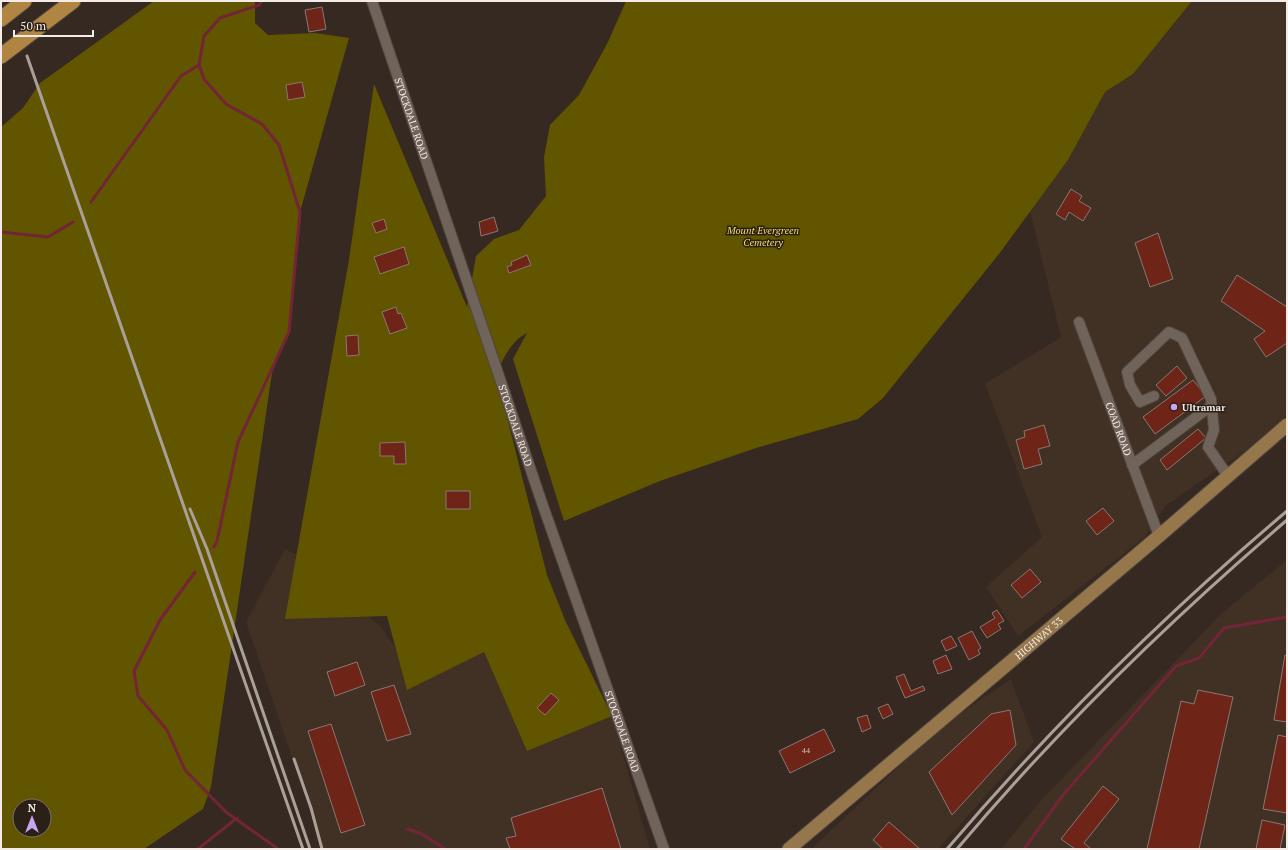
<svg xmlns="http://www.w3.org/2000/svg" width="1288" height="850" font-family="'PT Serif',serif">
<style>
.built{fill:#413024}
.green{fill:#625500;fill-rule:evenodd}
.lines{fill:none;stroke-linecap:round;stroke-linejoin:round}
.stream{stroke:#732537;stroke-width:3}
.building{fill:#6e2417;stroke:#887874}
.minor-casing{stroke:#504640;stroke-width:12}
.major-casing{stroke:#504640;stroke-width:15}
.highway-casing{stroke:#504640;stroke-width:17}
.minor{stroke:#70635a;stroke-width:10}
.major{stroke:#96774c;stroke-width:13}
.highway{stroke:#b08542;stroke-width:15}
.rail{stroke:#aaa09a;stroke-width:3}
.poi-dot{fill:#c6a6f0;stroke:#2b2018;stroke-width:1.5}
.labels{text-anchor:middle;stroke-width:3;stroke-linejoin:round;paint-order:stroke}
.number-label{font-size:8px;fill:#d2bab3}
.street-label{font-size:10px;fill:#f4ece7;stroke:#2b2018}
.park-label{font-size:10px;font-style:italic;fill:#f5df69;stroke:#2b2018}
.poi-label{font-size:10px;font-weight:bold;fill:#f4ece7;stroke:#2b2018;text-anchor:start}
</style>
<rect width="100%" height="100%" fill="#352922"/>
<path class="built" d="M 1192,1 L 1287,1 L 1287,415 L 1245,451 L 1165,506 L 1145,537 L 1018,636 L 986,587 L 1042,537 L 985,384 L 1061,337 L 1030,211 L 1068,160 L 1105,92 L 1133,74 Z
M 285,549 L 354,582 L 367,616 L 380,626 L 407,664 L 484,652 L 527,750 L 612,716 L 650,849 L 323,849 L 246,622 Z
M 1287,560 L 1287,849 L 1001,849 L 1044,797 L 1221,614 Z
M 1011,679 L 1034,742 L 938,849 L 811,849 L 941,727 Z"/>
<path class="green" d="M 154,1 L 255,1 L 255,23 L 268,35 L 315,33 L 349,38 L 300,212 L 289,332 L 272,373 L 211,787 L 203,809 L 144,849 L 1,849 L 1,127 L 23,108 L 40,83 ZM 20,806 L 44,806 L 44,830 L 20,830 Z
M 626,1 L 1192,1 L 1133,74 L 1105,92 L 1068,160 L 999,254 L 883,398 L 858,419 L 756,448 L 660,481 L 564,521 L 513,359 L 527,333 C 511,341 503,359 496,374 L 547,575 L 565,620 L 612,716 L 527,751 L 484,652 L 407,690 L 387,616 L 285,619 L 349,260 L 374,84 L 467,307 L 476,256 L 494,239 L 519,230 L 546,196 L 544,157 L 550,125 L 579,95 L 608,42 Z"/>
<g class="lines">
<path class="stream" d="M 91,202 L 181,76 L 199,65
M 1,232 L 48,237 L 73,222
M 214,547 L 217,541 L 238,442 L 289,332 L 300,212 L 279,145 L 262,124 L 226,104 L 204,79 L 199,65 L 204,36 L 220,18 L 259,5 L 262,1
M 195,572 L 160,620 L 134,671 L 138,696 L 167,730 L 185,770 L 226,812 L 278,849
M 408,829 L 422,834 L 445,849
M 198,849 L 237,818
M 1024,849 L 1063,795 L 1176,666 L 1199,658 L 1224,628 L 1287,617"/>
</g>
<path class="building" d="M 322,7 L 326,29 L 309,32 L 305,10 Z
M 302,82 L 305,97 L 288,100 L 286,85 Z
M 1071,189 L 1082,196 L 1079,201 L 1091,208 L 1083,221 L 1069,212 L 1065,220 L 1056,214 Z
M 494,217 L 498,231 L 481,236 L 479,222 Z
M 384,219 L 387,229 L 376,233 L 372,223 Z
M 1158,233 L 1173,279 L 1150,287 L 1135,243 Z
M 404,247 L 409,264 L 380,274 L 374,257 Z
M 527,255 L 531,265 L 509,273 L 507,267 L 512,265 L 511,262 Z
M 1237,275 L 1287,307 L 1287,343 L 1266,357 L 1254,339 L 1265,331 L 1221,301 Z
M 396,307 L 398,314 L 401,313 L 407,328 L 390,334 L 382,312 Z
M 358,335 L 359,355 L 347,356 L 346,336 Z
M 1177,366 L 1187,378 L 1166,396 L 1156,385 Z
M 1193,380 L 1206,396 L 1155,434 L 1143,417 Z
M 1044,425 L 1050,446 L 1038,449 L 1042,464 L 1024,469 L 1016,440 L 1025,437 L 1024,431 Z
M 1198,429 L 1206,438 L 1167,470 L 1160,460 Z
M 405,442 L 406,464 L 394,464 L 394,456 L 380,456 L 380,443 Z
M 446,491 L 470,491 L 470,509 L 446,509 Z
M 1103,508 L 1114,521 L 1097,535 L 1086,521 Z
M 1030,569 L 1041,582 L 1022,598 L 1011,585 Z
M 997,610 L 1004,621 L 998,624 L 1001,629 L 987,638 L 980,627 L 995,618 L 992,613 Z
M 972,631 L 981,648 L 978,650 L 980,654 L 969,660 L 958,638 Z
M 951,636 L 957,646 L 946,651 L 941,641 Z
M 946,655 L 952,669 L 938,674 L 933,661 Z
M 1285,655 L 1287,656 L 1287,722 L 1274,720 Z
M 357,662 L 365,685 L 335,696 L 327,672 Z
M 904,674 L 911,691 L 923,686 L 925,690 L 905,698 L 896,677 Z
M 394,685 L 411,734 L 387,741 L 371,692 Z
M 1198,690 L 1233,697 L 1199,849 L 1147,849 L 1181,701 L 1194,704 Z
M 551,693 L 559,700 L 545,715 L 537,708 Z
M 888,704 L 893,714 L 883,719 L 878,708 Z
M 1010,710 L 1016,745 L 952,815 L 929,772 L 991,714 Z
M 867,715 L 871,728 L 862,732 L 857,718 Z
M 331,724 L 365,825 L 341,833 L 308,731 Z
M 824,729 L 835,751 L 790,773 L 779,751 Z
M 1278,735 L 1287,737 L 1287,813 L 1263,809 Z
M 1103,786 L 1119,799 L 1084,843 L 1091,849 L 1075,849 L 1061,839 Z
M 602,788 L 621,849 L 510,849 L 506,838 L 516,836 L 511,818 Z
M 1262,820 L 1285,825 L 1280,849 L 1256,849 Z
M 889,822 L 920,849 L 883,849 L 873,840 Z"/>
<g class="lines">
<g class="minor-casing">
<g id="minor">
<path id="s1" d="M 372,1 L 542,503 L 664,849"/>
<path id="s2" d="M 1079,322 L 1159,536"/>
<path d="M 1154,396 L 1140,402 L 1130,385 L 1127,372 L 1169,332 L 1182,338 L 1211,399 L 1214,430 L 1208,447 L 1228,476"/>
<path d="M 1132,465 L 1211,406"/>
</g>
</g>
<g class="major-casing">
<g id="major">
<path id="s3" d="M 789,849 L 1159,536 L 1287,425"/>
</g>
</g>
<g class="highway-casing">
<path id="highway" d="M 1,19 L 24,1
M 1,56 L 73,1"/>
</g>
<use href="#minor" class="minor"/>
<use href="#major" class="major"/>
<use href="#highway" class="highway"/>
<path class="rail" d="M 27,56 L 303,849
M 190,509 L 207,549 L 310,849
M 294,759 L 311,808 L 322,849
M 947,849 C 1051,727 1165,614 1287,511
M 957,849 C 1057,730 1169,621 1287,520"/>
</g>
<circle class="poi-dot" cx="1174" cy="407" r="4"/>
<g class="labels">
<g class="number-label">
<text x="806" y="753">44</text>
</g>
<g class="street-label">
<text dy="4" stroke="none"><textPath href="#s1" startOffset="124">STOCKDALE ROAD</textPath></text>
<text dy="4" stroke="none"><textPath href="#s1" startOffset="448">STOCKDALE ROAD</textPath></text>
<text dy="4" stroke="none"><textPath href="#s2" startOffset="114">COAD ROAD</textPath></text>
<text dy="4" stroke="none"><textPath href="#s3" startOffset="327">HIGHWAY 33</textPath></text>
<text dy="4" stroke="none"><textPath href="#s1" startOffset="772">STOCKDALE ROAD</textPath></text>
</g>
<g class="park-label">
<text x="763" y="234">Mount Evergreen<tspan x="763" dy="12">Cemetery</tspan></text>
</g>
<g class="poi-label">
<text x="1182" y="411">Ultramar</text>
</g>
</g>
<rect width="1288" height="850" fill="none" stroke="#f4ece7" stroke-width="4"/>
<g transform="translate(32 818)"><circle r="19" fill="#2b2018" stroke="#7b726b"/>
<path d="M0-3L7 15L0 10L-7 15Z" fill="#c6a6f0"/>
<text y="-6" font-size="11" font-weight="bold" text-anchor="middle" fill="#f4ece7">N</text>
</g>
<path d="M14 30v6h79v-6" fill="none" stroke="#f4ece7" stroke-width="2"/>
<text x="20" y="30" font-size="12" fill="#f4ece7" stroke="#2b2018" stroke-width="3" paint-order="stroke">50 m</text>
</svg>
